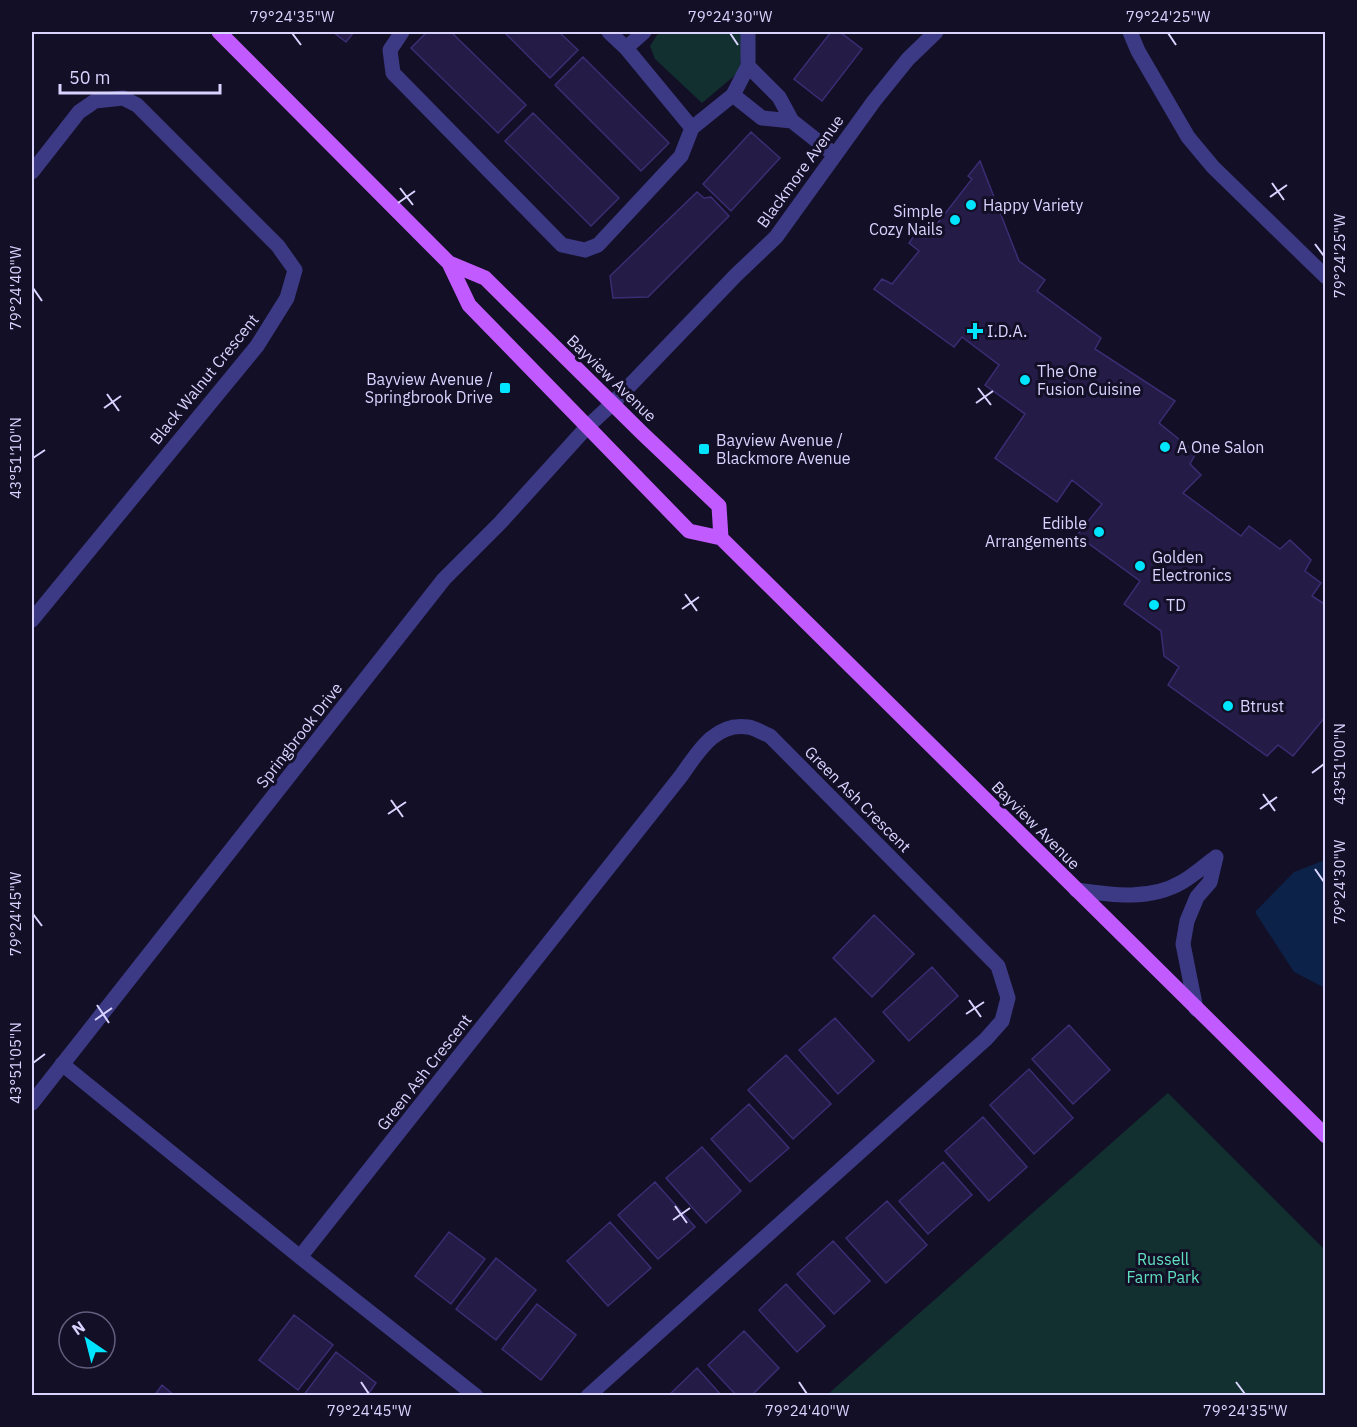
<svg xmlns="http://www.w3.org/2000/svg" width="1357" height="1427" font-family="'IBM Plex Sans',sans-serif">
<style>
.green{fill:#12302f}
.water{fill:#0c2248}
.building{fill:#241b47;stroke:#3b2d73;stroke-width:1.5}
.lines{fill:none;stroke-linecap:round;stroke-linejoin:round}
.minor{stroke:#3d3a85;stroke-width:15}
.major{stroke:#c25bff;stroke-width:15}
.ticks{fill:none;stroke:#d9d4ff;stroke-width:2}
.poi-dot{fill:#00e5ff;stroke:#130f26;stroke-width:2}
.labels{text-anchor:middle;stroke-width:6;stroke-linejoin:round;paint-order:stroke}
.street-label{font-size:16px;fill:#d9d4ff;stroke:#130f26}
.poi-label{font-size:16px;fill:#d9d4ff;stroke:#130f26;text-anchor:start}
.park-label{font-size:16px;fill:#5fe0c0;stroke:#130f26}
.neatline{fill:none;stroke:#d9d4ff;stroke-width:2}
.ticks-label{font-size:15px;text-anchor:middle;fill:#d9d4ff}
</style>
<rect width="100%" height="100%" fill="#130f26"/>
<path class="green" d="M 663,32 L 744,32 L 739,72 L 702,103 L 655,59 L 650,46 L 657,35 Z
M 1168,1093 L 1325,1250 L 1325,1395 L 827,1395 Z"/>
<path class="water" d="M 1325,860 L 1325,988 L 1294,972 L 1255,912 L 1294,872 Z"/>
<path class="building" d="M 333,32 L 354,32 L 346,42 Z
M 427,32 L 451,32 L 526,105 L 498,133 L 411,48 Z
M 504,32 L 559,32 L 578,50 L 550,78 Z
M 831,32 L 840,32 L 862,49 L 822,101 L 794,79 Z
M 583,57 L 669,143 L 641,171 L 555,85 Z
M 533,113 L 619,198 L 591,226 L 505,141 Z
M 751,132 L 780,158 L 731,211 L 703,184 Z
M 980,161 L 1019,261 L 1045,280 L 1037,291 L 1101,338 L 1095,349 L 1175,401 L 1159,423 L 1196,453 L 1190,464 L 1201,475 L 1183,493 L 1241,536 L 1249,526 L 1280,549 L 1290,540 L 1311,560 L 1305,571 L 1321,583 L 1312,596 L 1326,605 L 1326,716 L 1293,756 L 1278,745 L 1267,756 L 1168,685 L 1179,667 L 1164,656 L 1161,631 L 1124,604 L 1140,581 L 1077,535 L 1102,504 L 1072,480 L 1057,502 L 995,458 L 1025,414 L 985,385 L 999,365 L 962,337 L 954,347 L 874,289 L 882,279 L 892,284 L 919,251 L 909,243 L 916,233 L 926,238 L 972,179 L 968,176 Z
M 697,192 L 704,198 L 711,197 L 729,216 L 648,297 L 613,298 L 610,276 Z
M 874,915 L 914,954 L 872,997 L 833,958 Z
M 932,967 L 958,996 L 909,1041 L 883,1012 Z
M 835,1018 L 874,1061 L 838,1094 L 799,1050 Z
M 1069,1025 L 1110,1070 L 1073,1104 L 1032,1059 Z
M 786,1055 L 831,1104 L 793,1139 L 748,1090 Z
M 1029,1069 L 1073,1118 L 1034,1154 L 990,1105 Z
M 749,1104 L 789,1148 L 750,1182 L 711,1139 Z
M 983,1117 L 1027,1167 L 989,1201 L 945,1151 Z
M 702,1147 L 741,1191 L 706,1223 L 666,1178 Z
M 943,1162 L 972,1195 L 928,1234 L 899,1201 Z
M 655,1182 L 695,1227 L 658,1259 L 618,1215 Z
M 887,1201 L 927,1245 L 886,1283 L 846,1238 Z
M 610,1222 L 651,1268 L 608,1306 L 567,1261 Z
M 449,1232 L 485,1259 L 451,1304 L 415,1276 Z
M 833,1241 L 870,1281 L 834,1314 L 797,1274 Z
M 496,1258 L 536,1290 L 496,1340 L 456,1309 Z
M 786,1284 L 825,1326 L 797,1352 L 759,1310 Z
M 537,1304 L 576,1335 L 541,1380 L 502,1349 Z
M 294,1315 L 333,1345 L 298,1390 L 259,1360 Z
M 744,1331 L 779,1368 L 751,1396 L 737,1396 L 708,1365 Z
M 336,1352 L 376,1383 L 367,1396 L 303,1396 Z
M 697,1368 L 722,1396 L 668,1396 Z
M 162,1385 L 175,1396 L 154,1396 Z"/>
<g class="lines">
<path class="minor" d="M 402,32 L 390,50 L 393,73 L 562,245 L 585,250 L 598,245 L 681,156 L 692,128 L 733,95 L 748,66 L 748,32
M 609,32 L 626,48 L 692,128
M 1130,32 L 1138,51 L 1188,137 L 1213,167 L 1326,277
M 626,48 L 644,32
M 748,66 L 779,97 L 792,121 L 835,155
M 733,95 L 762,118 L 792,121
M 32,172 L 79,112 L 95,101 L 123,98 L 137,105 L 278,246 L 295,270 L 287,298 L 257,346 L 32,620
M 1076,890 C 1111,895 1150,901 1182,882 C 1194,875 1205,865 1216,857
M 1196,1009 L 1183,944 L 1187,921 L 1197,897 L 1210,882 L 1216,857
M 62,1064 L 300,1257 L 476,1396
M 32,1103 L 444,579 L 500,523 L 587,427 L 612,404 L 736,275 L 776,237 L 874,101 L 908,59 L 936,32
M 300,1257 L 681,776 C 698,752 715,722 748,727 C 755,728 763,733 770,736 L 998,966 L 1008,998 L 1002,1021 L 986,1039 L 588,1396"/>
<path class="major" d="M 219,32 L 449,263 L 469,305 L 689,531 L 721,538 L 1326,1136
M 449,263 L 485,278 L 642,433 L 719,506 L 721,538"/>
</g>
<path class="ticks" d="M 292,33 L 301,45M 730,33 L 738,45M 1168,33 L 1176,45M 1272,183 L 1284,200M 400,188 L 413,205M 1270,197 L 1287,185M 398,203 L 415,191M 1315,244 L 1324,256M 33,288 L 42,301M 978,388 L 991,405M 107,394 L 119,411M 976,403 L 993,391M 104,408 L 121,396M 33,458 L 45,450M 685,594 L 697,611M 682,609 L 699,597M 1312,773 L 1324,764M 1263,794 L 1275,811M 391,800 L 403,817M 1260,809 L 1277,797M 388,814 L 406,802M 1315,869 L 1324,882M 33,914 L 42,926M 969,1000 L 981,1017M 97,1005 L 109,1023M 966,1014 L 984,1002M 95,1020 L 112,1008M 33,1063 L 45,1054M 675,1206 L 687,1223M 673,1220 L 690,1208M 361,1382 L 369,1394M 799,1382 L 807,1394M 1236,1382 L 1245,1394"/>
<g class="poi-dot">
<circle cx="971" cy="205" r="6"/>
<circle cx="955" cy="220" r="6"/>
<path d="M972 322h6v6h6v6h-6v6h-6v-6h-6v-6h6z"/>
<circle cx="1025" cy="380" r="6"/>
<rect x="499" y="382" width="12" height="12" rx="3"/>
<circle cx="1165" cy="447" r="6"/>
<rect x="698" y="443" width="12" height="12" rx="3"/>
<circle cx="1099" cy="532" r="6"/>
<circle cx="1140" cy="566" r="6"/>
<circle cx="1154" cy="605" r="6"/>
<circle cx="1228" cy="706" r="6"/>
</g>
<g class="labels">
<g class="street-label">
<text transform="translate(800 171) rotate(-54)" y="6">Blackmore Avenue</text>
<text transform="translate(612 378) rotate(44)" y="6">Bayview Avenue</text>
<text transform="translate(204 379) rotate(-51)" y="6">Black Walnut Crescent</text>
<text transform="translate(299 735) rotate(-52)" y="6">Springbrook Drive</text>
<text transform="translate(858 799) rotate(45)" y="6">Green Ash Crescent</text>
<text transform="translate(1036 825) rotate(45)" y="6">Bayview Avenue</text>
<text transform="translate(424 1072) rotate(-52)" y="6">Green Ash Crescent</text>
</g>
<g class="poi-label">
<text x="983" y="211">Happy Variety</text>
<text x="943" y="217" text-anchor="end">Simple<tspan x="943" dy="18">Cozy Nails</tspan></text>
<text x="987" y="337">I.D.A.</text>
<text x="1037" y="377">The One<tspan x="1037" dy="18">Fusion Cuisine</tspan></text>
<text x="493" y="385" text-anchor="end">Bayview Avenue /<tspan x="493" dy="18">Springbrook Drive</tspan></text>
<text x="716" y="446">Bayview Avenue /<tspan x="716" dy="18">Blackmore Avenue</tspan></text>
<text x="1177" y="453">A One Salon</text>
<text x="1087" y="529" text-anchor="end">Edible<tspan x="1087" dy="18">Arrangements</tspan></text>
<text x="1152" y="563">Golden<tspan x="1152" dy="18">Electronics</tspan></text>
<text x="1166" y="611">TD</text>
<text x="1240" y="712">Btrust</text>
</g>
<g class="park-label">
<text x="1163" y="1265">Russell<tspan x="1163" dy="18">Farm Park</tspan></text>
</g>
</g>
<rect width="1357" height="1427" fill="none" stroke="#130f26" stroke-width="66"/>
<g transform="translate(87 1340) rotate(325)"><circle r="28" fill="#130f26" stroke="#625e7d" stroke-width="1.5"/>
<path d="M0-4.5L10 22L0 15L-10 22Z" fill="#00e5ff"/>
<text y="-9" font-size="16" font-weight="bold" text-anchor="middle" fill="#d9d4ff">N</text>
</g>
<path d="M60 84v9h160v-9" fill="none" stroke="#d9d4ff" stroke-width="3"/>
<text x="69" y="84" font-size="18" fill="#d9d4ff" stroke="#130f26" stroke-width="4.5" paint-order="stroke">50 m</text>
<rect x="33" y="33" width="1291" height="1361" class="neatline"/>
<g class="ticks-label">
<text x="292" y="22">79°24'35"W</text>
<text x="730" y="22">79°24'30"W</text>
<text x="1168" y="22">79°24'25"W</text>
<text transform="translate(1340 256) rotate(-90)" y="5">79°24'25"W</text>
<text transform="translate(16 288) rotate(-90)" y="5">79°24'40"W</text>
<text transform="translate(16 458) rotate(-90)" y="5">43°51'10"N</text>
<text transform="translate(1340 764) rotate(-90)" y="5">43°51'00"N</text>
<text transform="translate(1340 882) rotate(-90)" y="5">79°24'30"W</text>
<text transform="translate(16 914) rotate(-90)" y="5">79°24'45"W</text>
<text transform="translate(16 1063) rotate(-90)" y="5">43°51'05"N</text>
<text x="369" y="1416">79°24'45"W</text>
<text x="807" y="1416">79°24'40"W</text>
<text x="1245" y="1416">79°24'35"W</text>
</g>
</svg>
